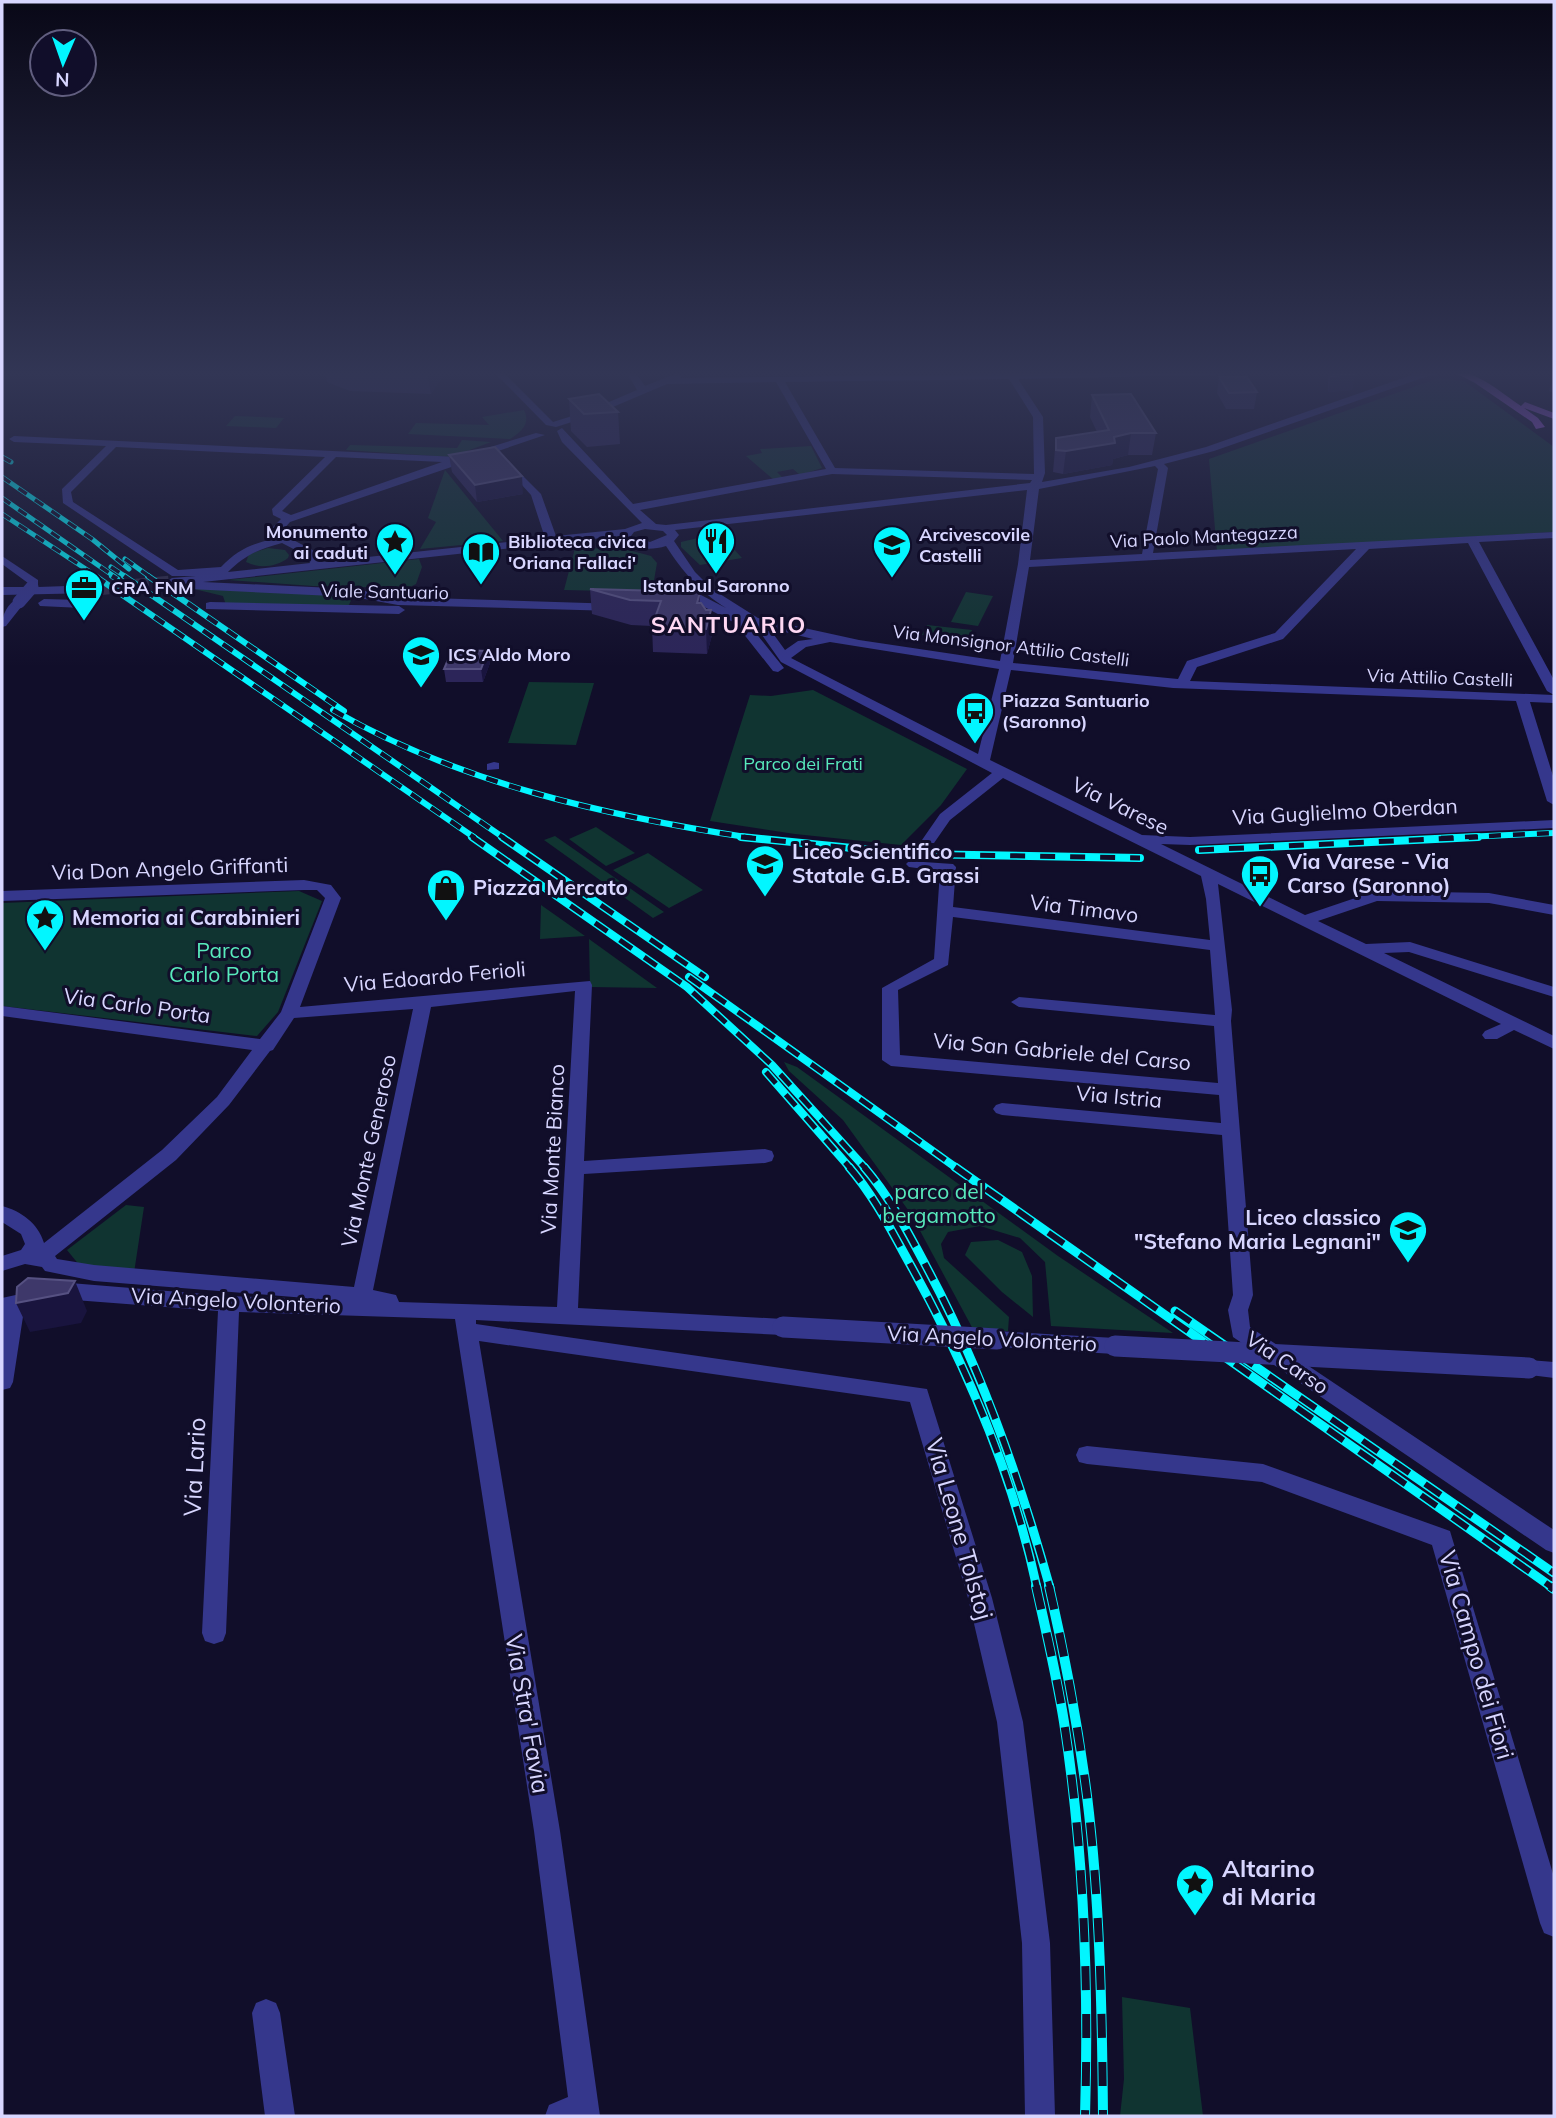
<svg xmlns="http://www.w3.org/2000/svg" width="1556" height="2118" font-family="Mulish,sans-serif">
<style>
.green{fill:#103431}
.lines{fill:none;stroke-linecap:round;stroke-linejoin:round}
.minor-tunnel{stroke:#2f2c4a;stroke-width:13;stroke-dasharray:13 7;stroke-linecap:butt}
.minor{fill:#35378c;fill-rule:evenodd}
.major{fill:#b85dff;fill-rule:evenodd}
.rail-far4-casing{stroke:#02f6ff;stroke-width:5}
.rail-far3-casing{stroke:#02f6ff;stroke-width:6}
.rail-far2-casing{stroke:#02f6ff;stroke-width:8}
.rail-far1-casing{stroke:#02f6ff;stroke-width:9}
.rail-casing{stroke:#02f6ff;stroke-width:10}
.rail-far4{stroke:#110e2a;stroke-width:3.5;stroke-dasharray:10;stroke-linecap:butt}
.rail-far3{stroke:#110e2a;stroke-width:4.5;stroke-dasharray:12;stroke-linecap:butt}
.rail-far2{stroke:#110e2a;stroke-width:5;stroke-dasharray:15;stroke-linecap:butt}
.rail-far1{stroke:#110e2a;stroke-width:6;stroke-dasharray:19;stroke-linecap:butt}
.rail{stroke:#110e2a;stroke-width:8;stroke-dasharray:24;stroke-linecap:butt}
.minor-bridge-far1{stroke:#35378c;stroke-width:13}
.minor-bridge{stroke:#35378c;stroke-width:21}
.wall{fill:#2c2559}
.shaded-wall{fill:#19143e}
.building{fill:#3e386a;stroke:#565182;stroke-width:2}
.labels{text-anchor:middle;stroke-width:6;stroke-linejoin:round;paint-order:stroke}
.far-poi-label{font-size:18px;font-weight:bold;fill:#d8d6ff;stroke:#110e2a;text-anchor:start}
.far-street-label{font-size:18px;fill:#d8d6ff;stroke:#110e2a}
.far-park-label{font-size:18px;fill:#58eabc;stroke:#110e2a}
.street-label{font-size:21px;fill:#d8d6ff;stroke:#110e2a}
.poi-label{font-size:21px;font-weight:bold;fill:#d8d6ff;stroke:#110e2a;text-anchor:start}
.park-label{font-size:21px;fill:#58eabc;stroke:#110e2a}
.far-district-label{font-size:23px;font-weight:bold;letter-spacing:2px;fill:#ffd8f3;stroke:#110e2a}
.near-street-label{font-size:24px;fill:#d8d6ff;stroke:#110e2a}
.near-poi-label{font-size:24px;font-weight:bold;fill:#d8d6ff;stroke:#110e2a;text-anchor:start}
</style>
<rect width="100%" height="100%" fill="#110e2a"/>
<path class="green" d="M 1439,378 L 1464,381 L 1554,447 L 1554,532 L 1217,552 L 1209,459 Z
M 524,410 C 531,424 521,432 510,439 L 408,434 L 416,423 L 489,425 L 482,417 Z
M 235,416 L 284,418 L 276,428 L 226,426 Z
M 462,440 L 491,442 L 451,457 L 346,450 L 350,445 L 457,448 Z
M 811,446 L 822,468 L 800,475 L 793,469 L 777,472 L 783,478 L 774,480 L 746,456 L 762,453 L 760,449 Z
M 445,470 L 503,541 L 420,549 L 436,522 L 428,518 Z
M 719,533 L 742,558 L 700,565 L 681,547 L 681,542 Z
M 268,548 L 285,550 L 289,555 L 288,558 C 276,567 260,569 246,562 L 249,554 Z
M 575,548 L 625,549 L 651,556 L 657,563 L 652,592 L 564,590 Z
M 419,559 L 422,567 L 416,584 L 408,588 L 313,586 L 228,580 Z
M 190,588 L 353,596 L 348,607 L 226,605 L 223,596 Z
M 966,592 L 993,596 L 978,626 L 951,622 Z
M 927,625 L 972,630 L 968,641 L 922,635 Z
M 529,682 L 594,683 L 576,745 L 508,743 Z
M 813,690 L 967,769 L 941,805 L 901,845 L 795,834 L 710,821 L 750,695 L 771,696 Z
M 596,827 L 635,853 L 606,866 L 569,839 Z
M 555,836 L 664,912 L 653,918 L 544,840 Z
M 648,853 L 703,890 L 669,908 L 613,870 Z
M 299,891 L 322,901 L 278,1012 L 257,1036 L 2,1006 L 2,903 Z
M 541,905 L 585,936 L 540,939 Z
M 589,939 L 657,988 L 590,987 Z
M 784,1062 L 797,1067 L 1058,1256 L 1173,1333 L 1051,1326 L 1045,1262 L 1020,1238 L 980,1226 L 948,1232 L 941,1244 L 944,1258 L 1009,1317 L 1008,1331 L 974,1331 L 911,1214 L 843,1120 L 789,1071 Z
M 126,1205 L 144,1207 L 134,1273 L 80,1266 L 67,1250 Z
M 998,1240 L 1022,1252 L 1032,1276 L 1033,1317 L 1002,1292 L 965,1255 L 971,1242 Z
M 1122,1997 L 1190,2008 L 1203,2116 L 1120,2116 L 1124,2079 Z"/>
<g class="lines">
<path class="minor-tunnel" d="M 96,589 L 172,582"/>
<path class="minor" d="M 493,371 L 502,371 L 553,422 L 588,411 L 637,390 L 626,371 L 634,371 L 645,386 L 677,373 L 682,376 L 680,378 L 1258,371 L 1253,374 L 1018,379 L 1043,417 L 1045,473 L 1042,482 L 1129,467 L 1206,447 L 1420,372 L 1449,371 L 1425,377 L 1214,451 L 1164,464 L 1168,468 L 1153,553 L 1554,532 L 1554,538 L 1479,542 L 1554,680 L 1554,695 L 1547,691 L 1468,543 L 1369,549 L 1283,639 L 1197,667 L 1190,681 L 1554,695 L 1554,703 L 1530,702 L 1554,779 L 1554,805 L 1547,801 L 1516,701 L 1173,688 L 1011,670 L 990,760 L 1142,835 L 1190,837 L 1554,820 L 1554,828 L 1190,845 L 1161,844 L 1305,915 L 1376,891 L 1489,893 L 1554,905 L 1554,915 L 1489,903 L 1377,901 L 1318,921 L 1366,944 L 1410,942 L 1554,987 L 1554,997 L 1409,952 L 1384,953 L 1554,1036 L 1554,1049 L 1514,1030 L 1497,1039 L 1485,1039 L 1482,1035 L 1485,1031 L 1501,1024 L 1218,884 L 1232,1010 L 1231,1021 L 1253,1295 L 1248,1310 L 1250,1327 L 1554,1530 L 1554,1553 L 1546,1550 L 1233,1337 L 1228,1310 L 1233,1295 L 1222,1135 L 1002,1115 L 996,1113 L 993,1109 L 996,1105 L 1002,1103 L 1221,1123 L 1219,1095 L 891,1066 L 882,1060 L 882,988 L 934,959 L 940,871 L 909,867 L 906,864 L 909,861 L 953,864 L 956,867 L 953,907 L 1210,940 L 1206,899 L 1201,876 L 1003,778 L 950,820 L 934,843 L 924,843 L 922,840 L 940,814 L 992,773 L 781,662 L 757,628 L 746,621 L 784,668 L 778,672 L 773,671 L 735,623 L 691,600 L 691,594 L 699,594 L 726,608 C 699,591 683,572 666,546 C 650,551 629,550 620,536 L 203,582 L 354,589 L 398,597 L 619,604 L 621,607 L 615,611 L 398,605 L 354,597 L 189,589 L 184,584 L 172,586 L 166,582 L 172,578 L 196,576 L 172,576 L 63,503 L 62,489 L 106,446 L 14,442 L 9,439 L 14,436 L 458,457 L 536,433 L 545,435 L 290,522 L 282,531 L 282,534 L 316,552 L 321,562 L 545,538 L 531,495 L 501,462 L 506,459 L 541,494 L 556,536 L 625,529 L 642,523 L 562,442 L 557,431 L 562,428 L 633,504 L 826,469 L 776,382 L 667,384 L 594,415 L 556,427 L 546,425 ZM 1009,379 L 1033,417 L 1034,474 L 835,468 L 785,382 ZM 116,447 L 325,457 L 272,509 L 273,515 L 281,519 L 270,530 L 273,539 C 251,544 237,550 221,567 L 178,570 L 73,502 L 71,492 ZM 336,457 L 442,462 L 291,515 L 282,511 ZM 1155,466 L 1158,469 L 1142,554 L 1030,560 L 1039,489 ZM 832,474 L 1032,480 L 1030,483 L 666,525 L 656,524 L 640,510 ZM 1027,490 L 1018,564 L 1000,661 L 859,640 L 758,618 L 712,589 L 695,572 L 674,541 L 679,535 L 675,530 ZM 645,529 L 663,531 L 667,535 L 650,542 L 631,536 L 634,532 ZM 282,543 L 307,556 L 310,563 L 228,572 C 245,555 259,549 282,543 ZM 1356,549 L 1275,633 L 1187,661 L 1178,679 L 1013,663 L 1029,567 ZM 769,628 L 813,639 L 798,641 L 785,650 ZM 830,642 L 999,669 L 978,754 L 791,658 L 806,647 ZM 953,917 L 1210,950 L 1215,1015 L 1019,997 L 1011,1002 L 1019,1007 L 1214,1026 L 1218,1083 L 900,1055 L 898,990 L 948,965 Z
M 2,556 L 38,580 L 38,587 L 96,585 L 102,589 L 96,593 L 2,595 L 2,587 L 26,587 L 28,583 L 2,564 Z
M 19,598 L 25,602 L 6,626 L 2,627 C 2,615 7,603 19,598 Z
M 44,599 L 82,600 L 88,604 L 82,608 L 40,606 L 38,603 Z
M 210,602 L 399,606 L 405,610 L 399,614 L 206,609 L 206,603 Z
M 494,762 L 499,763 L 499,769 L 487,770 L 487,764 Z
M 304,880 L 331,885 L 341,898 L 300,1007 L 590,981 L 592,985 L 584,1161 L 765,1149 L 772,1151 L 774,1156 L 772,1161 L 765,1163 L 584,1174 L 578,1308 L 783,1319 L 790,1321 L 793,1327 L 790,1333 L 783,1335 L 476,1320 L 476,1324 L 927,1389 L 992,1598 L 1023,1722 L 1050,1943 L 1055,2116 L 1025,2116 L 1022,1943 L 997,1722 L 968,1598 L 910,1402 L 479,1341 L 560,1831 L 600,2116 L 545,2116 L 549,2105 L 568,2097 L 534,1831 L 455,1319 L 239,1312 L 226,1633 L 223,1641 L 214,1644 L 205,1641 L 202,1633 L 218,1311 L 48,1298 L 24,1310 L 13,1382 L 10,1388 L 2,1390 L 2,1298 L 70,1283 L 229,1296 L 318,1299 L 94,1281 L 45,1271 L 42,1267 L 25,1264 L 2,1271 L 2,1256 L 21,1250 L 25,1244 L 21,1234 L 2,1222 L 2,1206 C 21,1211 38,1223 44,1243 L 162,1150 L 217,1097 L 252,1050 L 2,1016 L 2,1006 L 260,1039 L 281,1012 L 325,898 L 317,890 L 304,890 L 2,901 L 2,891 ZM 575,991 L 557,1307 L 399,1302 L 396,1295 L 373,1290 L 431,1007 ZM 413,1009 L 354,1287 L 94,1265 L 57,1259 L 55,1256 L 176,1160 L 229,1105 L 270,1051 L 273,1050 L 294,1018 Z
M 997,1331 L 1115,1338 L 1122,1340 L 1125,1346 L 1122,1352 L 1115,1354 L 997,1347 L 990,1345 L 987,1339 L 990,1333 Z
M 1529,1360 L 1554,1362 L 1554,1378 L 1522,1374 L 1518,1368 L 1522,1362 Z
M 1087,1446 L 1263,1464 L 1450,1531 L 1554,1877 L 1554,1937 L 1544,1933 L 1540,1923 L 1432,1545 L 1262,1482 L 1087,1464 L 1079,1462 L 1076,1455 L 1079,1448 Z
M 266,1999 L 276,2003 L 280,2013 L 295,2116 L 265,2116 L 252,2013 L 256,2003 Z"/>
<path class="major" d="M 1452,371 C 1478,371 1500,392 1521,406 L 1525,402 L 1554,413 L 1554,419 L 1524,408 L 1538,418 L 1545,427 L 1536,429 L 1532,422 L 1475,383 Z"/>
<g class="rail-far4-casing">
<path id="rail-far4" d="M 2,457 L 11,462
M 2,477 L 92,539 L 129,569
M 2,498 L 115,577
M 2,514 L 98,577
M 125,559 L 150,577
M 111,567 L 126,577"/>
</g>
<g class="rail-far3-casing">
<path id="rail-far3" d="M 95,576 L 475,838
M 112,576 L 117,579
M 124,576 L 504,838
M 148,576 L 344,711
M 333,710 C 461,784 607,816 752,838
M 1441,838 L 1554,833"/>
</g>
<g class="rail-far2-casing">
<path id="rail-far2" d="M 472,837 L 687,987 L 772,1065 L 866,1169
M 502,837 L 705,977
M 741,837 L 912,854 L 1140,858
M 1199,850 L 1478,837
M 689,977 L 958,1169
M 766,1072 L 851,1169"/>
</g>
<g class="rail-far1-casing">
<path id="rail-far1" d="M 849,1167 C 875,1197 892,1232 911,1266 C 967,1367 1013,1475 1037,1588
M 864,1167 C 890,1197 908,1232 926,1266 C 981,1368 1019,1476 1050,1588
M 955,1167 L 1553,1588
M 1175,1311 L 1554,1573"/>
</g>
<g class="rail-casing">
<path id="rail" d="M 1036,1586 C 1046,1631 1057,1677 1064,1722 C 1084,1852 1089,1985 1085,2116
M 1049,1586 C 1065,1656 1078,1726 1087,1796 C 1100,1902 1102,2009 1103,2116
M 1550,1586 L 1554,1589"/>
</g>
<use href="#rail-far4" class="rail-far4"/>
<use href="#rail-far3" class="rail-far3"/>
<use href="#rail-far2" class="rail-far2"/>
<use href="#rail-far1" class="rail-far1"/>
<use href="#rail" class="rail"/>
<path class="minor-bridge-far1" d="M 19,602 L 32,587"/>
<path class="minor-bridge" d="M 783,1327 L 997,1339
M 1115,1346 L 1529,1368"/>
</g>
<path class="wall" d="M 325,371 L 441,371 L 442,377 L 431,394 L 350,391 L 327,382 Z
M 1328,371 L 1355,371 L 1352,390 L 1328,392 Z
M 1357,371 L 1399,371 L 1398,376 L 1357,372 Z
M 1554,375 L 1554,393 L 1549,391 Z
M 1219,377 L 1257,392 L 1254,409 L 1226,409 L 1217,393 Z
M 1092,395 L 1156,433 L 1152,455 L 1128,455 L 1113,459 L 1112,465 L 1063,474 L 1053,472 L 1056,438 L 1097,432 L 1090,417 Z
M 569,399 L 618,412 L 620,444 L 587,447 L 571,431 Z
M 449,455 L 523,494 L 477,502 L 452,472 Z
M 590,589 L 700,592 L 700,603 L 712,635 L 707,654 L 653,652 L 652,626 L 631,625 L 592,614 Z
M 488,651 L 490,663 L 483,682 L 446,682 L 444,669 L 459,654 Z"/>
<path class="shaded-wall" d="M 427,371 L 441,371 L 442,377 L 431,394 Z
M 1355,374 L 1352,390 L 1328,392 L 1331,376 Z
M 1131,433 L 1128,455 L 1113,459 L 1112,465 L 1063,474 L 1066,451 Z
M 522,476 L 523,494 L 477,502 L 475,485 Z
M 711,610 L 712,635 L 707,654 L 706,629 Z
M 488,651 L 490,663 L 483,682 L 481,669 Z
M 75,1281 L 87,1311 L 81,1323 L 30,1332 L 16,1303 Z"/>
<path class="building" d="M 1331,371 L 1355,371 L 1355,374 L 1331,376 Z
M 1219,377 L 1247,377 L 1257,392 L 1229,393 Z
M 599,394 L 618,412 L 584,414 L 569,399 Z
M 1131,394 L 1156,433 L 1131,433 L 1114,437 L 1115,443 L 1066,451 L 1056,450 L 1056,438 L 1109,430 L 1092,395 Z
M 495,447 L 522,476 L 475,485 L 449,455 Z
M 590,589 L 700,592 L 697,603 L 701,603 L 706,610 L 711,610 L 706,629 L 652,626 L 661,601 L 630,600 Z
M 461,650 L 488,651 L 481,669 L 444,669 L 450,655 L 459,654 Z
M 28,1278 L 75,1281 L 68,1293 L 16,1303 L 17,1287 Z"/>
<linearGradient id="sky" x2="0" y2="1"><stop stop-color="#090817"/><stop offset="0.56" stop-color="#323655"/><stop offset="1" stop-color="#323655" stop-opacity="0"/></linearGradient>
<rect width="1556" height="667" fill="url(#sky)"/>
<defs>
<g id="restaurant-pin" transform="scale(2.0125)"><path d="M0 17L-7.5 6A9.5 9.5 0 1 1 7.5 6Z" fill="#02f6ff" stroke="#110e2a"/><path d="M-5-6h1v4h1v-4h1v4h1v-4h1v5L-1.5 .5V6h-2V.5L-5-1ZM5-6V6H3V1.5H1.5Q1.5-4 5-6Z" fill="#111"/></g>
<g id="sight-pin" transform="scale(2.0125)"><path d="M0 17L-7.5 6A9.5 9.5 0 1 1 7.5 6Z" fill="#02f6ff" stroke="#110e2a"/><path d="M0-6L1.8-2.2L6-1.7L2.9 1.2L3.7 5.4L0 3.3L-3.7 5.4L-2.9 1.2L-6-1.7L-1.8-2.2Z" fill="#111"/></g>
<g id="school-pin" transform="scale(2.0125)"><path d="M0 17L-7.5 6A9.5 9.5 0 1 1 7.5 6Z" fill="#02f6ff" stroke="#110e2a"/><path d="M0-5L7-2L0 1L-7-2ZM-4 1L0 2.5L4 1V4Q0 6-4 4Z" fill="#111"/></g>
<g id="library-pin" transform="scale(2.0125)"><path d="M0 17L-7.5 6A9.5 9.5 0 1 1 7.5 6Z" fill="#02f6ff" stroke="#110e2a"/><path d="M-6-4Q-3-5.5-.7-3.5V5Q-3 3-6 4ZM6-4Q3-5.5 .7-3.5V5Q3 3 6 4Z" fill="#111"/></g>
<g id="office-pin" transform="scale(2.0125)"><path d="M0 17L-7.5 6A9.5 9.5 0 1 1 7.5 6Z" fill="#02f6ff" stroke="#110e2a"/><path d="M-6-3h4V-5.5h4V-3h4V5H-6ZM-1-4.5V-3h2v-1.5ZM-6 0V1H6V0Z" fill="#111"/></g>
<g id="bus-pin" transform="scale(2.0125)"><path d="M0 17L-7.5 6A9.5 9.5 0 1 1 7.5 6Z" fill="#02f6ff" stroke="#110e2a"/><path d="M-5-6H5V4H4V6H2V4H-2V6H-4V4H-5ZM-3.5-4V0h7V-4ZM-3.5 1.2v1.5H-2V1.2ZM2 1.2v1.5H3.5V1.2Z" fill="#111"/></g>
<g id="shop-pin" transform="scale(2.0125)"><path d="M0 17L-7.5 6A9.5 9.5 0 1 1 7.5 6Z" fill="#02f6ff" stroke="#110e2a"/><path d="M-5-2.5h2.3a2.7 3.5 0 0 1 5.4 0H5L5.5 6h-11ZM-1.5-2.5h3a1.5 2.3 0 0 0-3 0Z" fill="#111"/></g>
</defs>
<g fill-rule="evenodd">
<use href="#restaurant-pin" x="716" y="541"/>
<use href="#sight-pin" x="395" y="542"/>
<use href="#school-pin" x="892" y="545"/>
<use href="#library-pin" x="481" y="552"/>
<use href="#office-pin" x="84" y="588"/>
<use href="#school-pin" x="421" y="655"/>
<use href="#bus-pin" x="975" y="711"/>
<use href="#school-pin" x="765" y="864"/>
<use href="#bus-pin" x="1260" y="874"/>
<use href="#shop-pin" x="446" y="888"/>
<use href="#sight-pin" x="45" y="918"/>
<use href="#school-pin" x="1408" y="1230"/>
<use href="#sight-pin" x="1195" y="1883"/>
</g>
<g class="labels">
<g class="far-poi-label">
<text x="368" y="538" text-anchor="end">Monumento<tspan x="368" dy="21">ai caduti</tspan></text>
<text x="919" y="541">Arcivescovile<tspan x="919" dy="21">Castelli</tspan></text>
<text x="508" y="548">Biblioteca civica<tspan x="508" dy="21">'Oriana Fallaci'</tspan></text>
<text x="716" y="592" text-anchor="middle">Istanbul Saronno</text>
<text x="111" y="594">CRA FNM</text>
<text x="448" y="661">ICS Aldo Moro</text>
<text x="1002" y="707">Piazza Santuario<tspan x="1002" dy="21">(Saronno)</tspan></text>
</g>
<g class="far-street-label">
<text transform="translate(1204 537) rotate(-3)" y="6">Via Paolo Mantegazza</text>
<text transform="translate(385 592) rotate(1)" y="6">Viale Santuario</text>
<text transform="translate(1011 646) rotate(7)" y="6">Via Monsignor Attilio Castelli</text>
<text transform="translate(1440 678) rotate(2)" y="6">Via Attilio Castelli</text>
</g>
<g class="far-park-label">
<text x="803" y="770">Parco dei Frati</text>
</g>
<g class="street-label">
<text transform="translate(1120 806) rotate(26)" y="7">Via Varese</text>
<text transform="translate(1345 812) rotate(-3)" y="7">Via Guglielmo Oberdan</text>
<text transform="translate(170 869) rotate(-2)" y="7">Via Don Angelo Griffanti</text>
<text transform="translate(1084 909) rotate(7)" y="7">Via Timavo</text>
<text transform="translate(435 977) rotate(-5)" y="7">Via Edoardo Ferioli</text>
<text transform="translate(137 1006) rotate(8)" y="7">Via Carlo Porta</text>
<text transform="translate(1062 1052) rotate(5)" y="7">Via San Gabriele del Carso</text>
<text transform="translate(1119 1097) rotate(5)" y="7">Via Istria</text>
<text transform="translate(553 1149) rotate(-87)" y="7">Via Monte Bianco</text>
<text transform="translate(369 1151) rotate(-78)" y="7">Via Monte Generoso</text>
<text transform="translate(236 1301) rotate(3)" y="7">Via Angelo Volonterio</text>
<text transform="translate(992 1339) rotate(3)" y="7">Via Angelo Volonterio</text>
<text transform="translate(1287 1363) rotate(34)" y="7">Via Carso</text>
</g>
<g class="poi-label">
<text x="792" y="859">Liceo Scientifico<tspan x="792" dy="24">Statale G.B. Grassi</tspan></text>
<text x="1287" y="869">Via Varese - Via<tspan x="1287" dy="24">Carso (Saronno)</tspan></text>
<text x="473" y="895">Piazza Mercato</text>
<text x="72" y="925">Memoria ai Carabinieri</text>
<text x="1381" y="1225" text-anchor="end">Liceo classico<tspan x="1381" dy="24">"Stefano Maria Legnani"</tspan></text>
</g>
<g class="park-label">
<text x="224" y="958">Parco<tspan x="224" dy="24">Carlo Porta</tspan></text>
<text x="939" y="1199">parco del<tspan x="939" dy="24">bergamotto</tspan></text>
</g>
<g class="far-district-label">
<text x="729" y="633">SANTUARIO</text>
</g>
<g class="near-street-label">
<text transform="translate(195 1467) rotate(-87)" y="8">Via Lario</text>
<text transform="translate(959 1529) rotate(74)" y="8">Via Leone Tolstoj</text>
<text transform="translate(1476 1655) rotate(74)" y="8">Via Campo dei Fiori</text>
<text transform="translate(527 1714) rotate(80)" y="8">Via Stra' Favia</text>
</g>
<g class="near-poi-label">
<text x="1222" y="1877">Altarino<tspan x="1222" dy="28">di Maria</tspan></text>
</g>
</g>
<rect width="1556" height="2118" fill="none" stroke="#d8d6ff" stroke-width="7"/>
<g transform="translate(63 63) rotate(182)"><circle r="33" fill="#110e2a" stroke="#615e7f" stroke-width="2"/>
<path d="M0-5L12 26L0 18L-12 26Z" fill="#02f6ff"/>
<text y="-10" font-size="19" font-weight="bold" text-anchor="middle" fill="#d8d6ff">N</text>
</g>
</svg>
